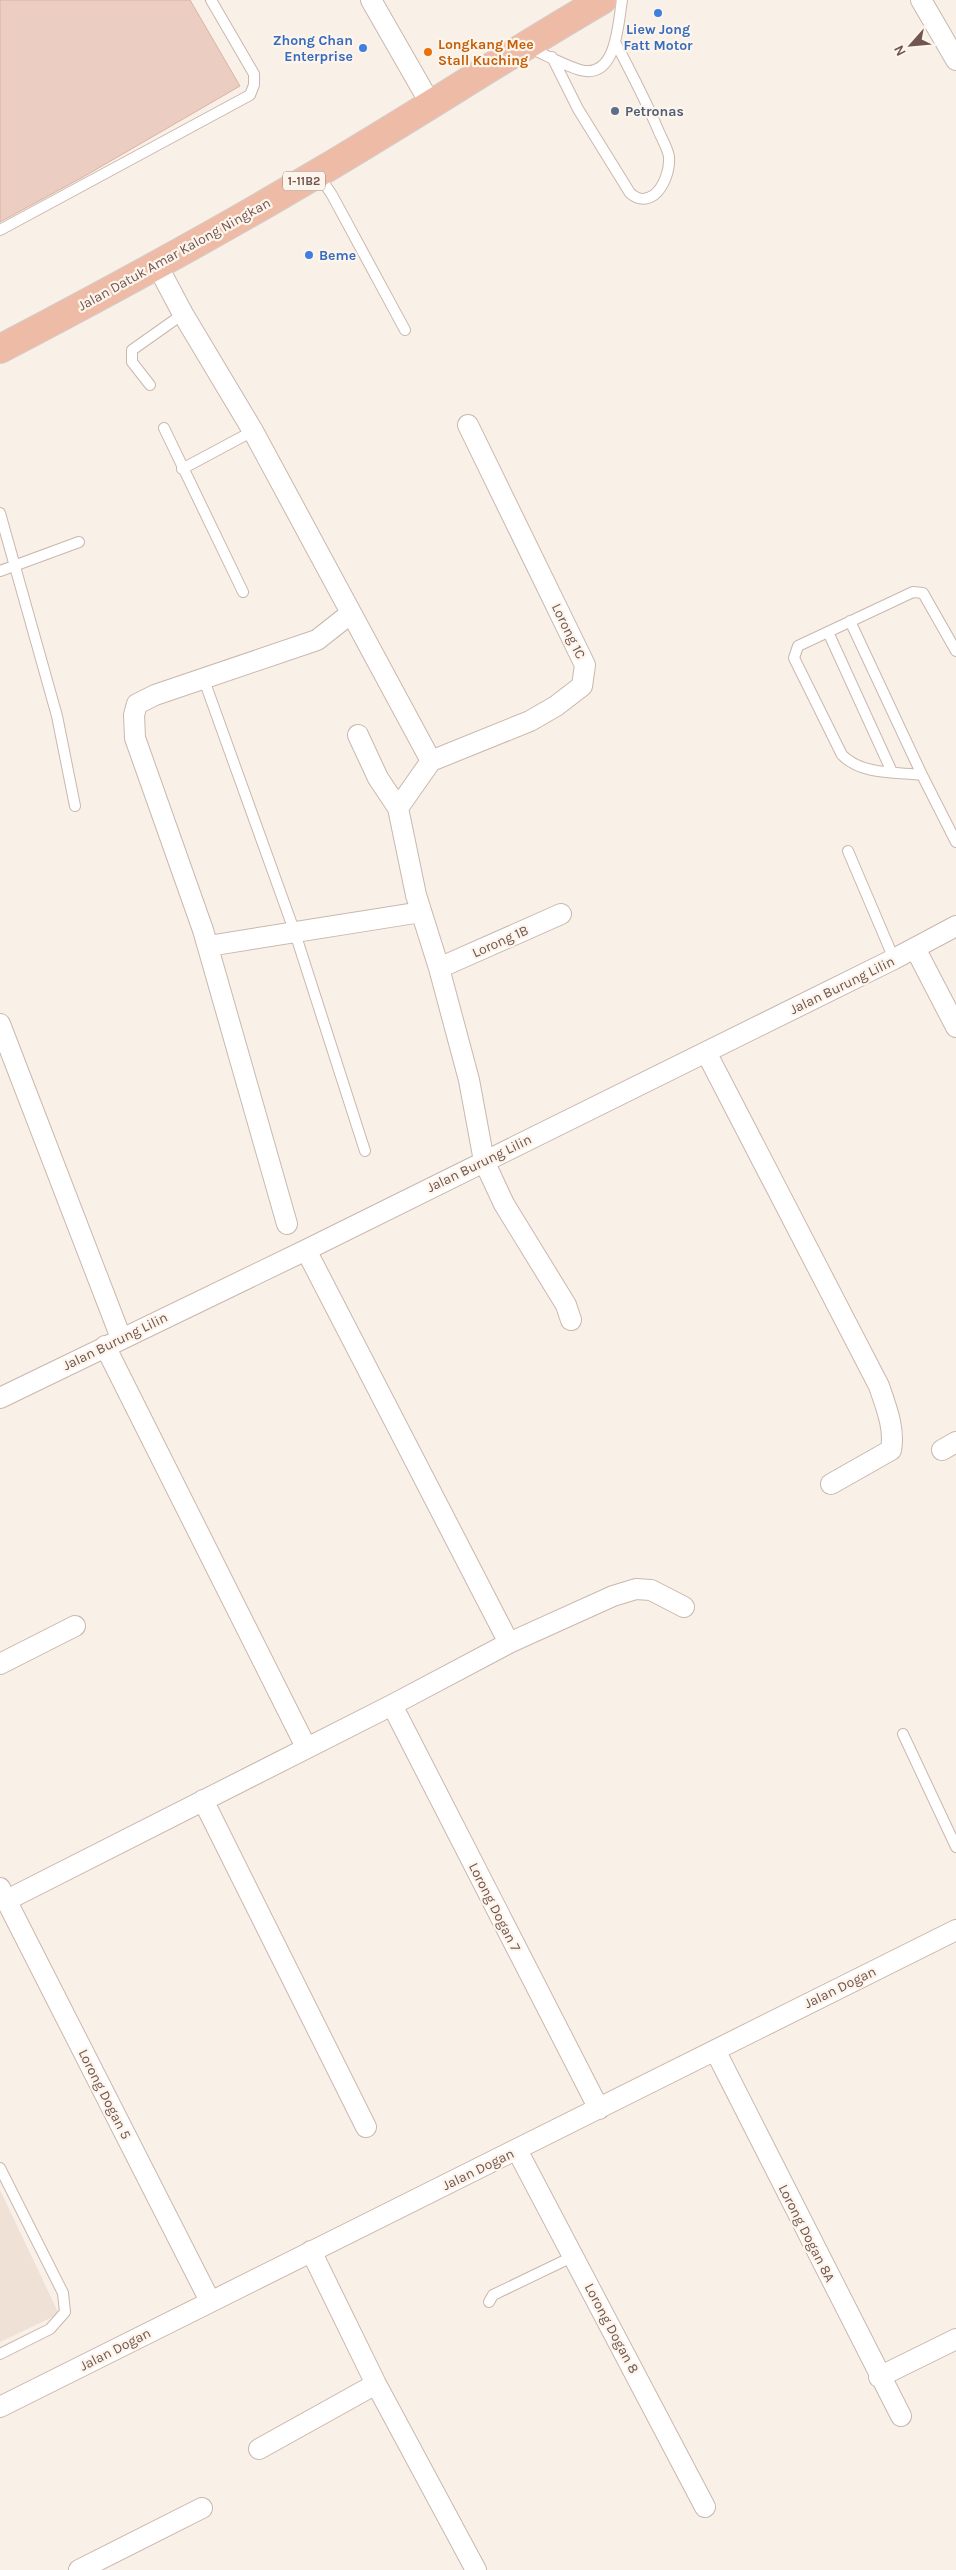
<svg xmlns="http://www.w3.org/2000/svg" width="956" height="2570" font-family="Karla,sans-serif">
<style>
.residential{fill:#f0e1d6}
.building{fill:#ebcdc2;stroke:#dcb2a4}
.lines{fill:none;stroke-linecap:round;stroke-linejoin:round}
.service-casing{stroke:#cab7ae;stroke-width:12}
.minor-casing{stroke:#cab7ae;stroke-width:22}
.trunk-casing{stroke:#d4ccca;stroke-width:30}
.service{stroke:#fff;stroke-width:10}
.minor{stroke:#fff;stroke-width:20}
.trunk{stroke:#eebca6;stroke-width:28}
.shop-dot{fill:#3f7fe0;stroke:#fdf4ec;stroke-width:2}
.food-dot{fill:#e8710a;stroke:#fdf4ec;stroke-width:2}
.service-dot{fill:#5c6f8a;stroke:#fdf4ec;stroke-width:2}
.labels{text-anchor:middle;stroke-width:4.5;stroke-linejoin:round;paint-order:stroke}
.shield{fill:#fdf4ec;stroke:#9a857d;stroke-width:1}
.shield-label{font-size:12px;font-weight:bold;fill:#70564e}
.shop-label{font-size:14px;font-weight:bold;fill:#366cbe;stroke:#fdf4ec}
.food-label{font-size:14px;font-weight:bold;fill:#c56008;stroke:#fdf4ec;text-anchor:start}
.service-label{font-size:14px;font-weight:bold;fill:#4e5e75;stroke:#fdf4ec;text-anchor:start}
.street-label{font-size:14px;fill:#70564e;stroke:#fdf4ec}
</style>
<rect width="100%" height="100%" fill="#f9f0e7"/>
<path class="residential" d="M 0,2190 L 59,2314 L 0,2342 Z"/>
<path class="building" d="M 0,0 L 190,0 L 240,86 L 83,177 L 0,222 Z"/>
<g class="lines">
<g class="service-casing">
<path id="service" d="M 530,48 C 546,55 563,65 580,70 C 617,80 618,23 622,0
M 552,57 L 578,109 L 630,193 C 638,200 645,201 654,195 C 664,187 670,170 669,157 C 668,149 662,139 659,132 C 646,101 631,72 615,42
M 318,174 L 332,195 L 405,330
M 0,230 L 250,95 L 254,85 L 254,74 L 211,0
M 150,385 L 132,362 L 132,350 L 183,314
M 164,428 L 243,592
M 182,469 L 253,431
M 0,513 L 57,716 L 75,806
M 0,571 L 79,542
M 850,621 L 922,775 L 956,842
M 828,632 L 892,772
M 204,680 L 295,933 L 365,1151
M 922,775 C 895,772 862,775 842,755 L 794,658 L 798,646 L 913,592 L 923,593 L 956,651
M 848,851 L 894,959
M 903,1734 L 956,1847
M 0,2168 L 63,2293 L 65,2312 L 50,2329 L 0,2354
M 489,2302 L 493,2295 L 574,2256"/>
</g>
<g class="minor-casing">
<path id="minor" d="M 371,0 L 430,103
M 921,0 L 956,60
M 157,265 L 183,314 L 253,431 L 431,761
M 358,735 L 378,778 L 398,808
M 431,761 L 398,808 L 416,895 L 439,968 L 469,1080 L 484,1161 L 504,1204 L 566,1305 L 571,1320
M 431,761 L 530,721 L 556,706 L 582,686 L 585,665 L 468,425
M 208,946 L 421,912
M 915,948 L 956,1027
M 439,968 L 561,914
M 0,1024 L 121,1338
M 706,1052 L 879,1386 C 886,1407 895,1428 891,1450 L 831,1484
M 287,1224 L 203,930 L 135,738 L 134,715 L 137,704 L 155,695 L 317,640 L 350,614
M 306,1250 L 509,1643
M 105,1346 L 306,1747
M 0,1398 L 306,1250 L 894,959 L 956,926
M 942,1450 L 956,1442
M 0,1664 L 75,1626
M 392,1705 L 599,2109
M 203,1800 L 366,2127
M 0,1888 L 210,2301
M 7,1900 L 392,1705 L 509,1643 L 613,1596 L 636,1589 L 651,1590 L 684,1607
M 715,2050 L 901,2416
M 517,2150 L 705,2507
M 311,2251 L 376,2384 L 476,2570
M 879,2377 L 956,2339
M 0,2407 L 956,1930
M 259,2449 L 376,2384
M 79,2570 L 202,2508"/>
</g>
<g class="trunk-casing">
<path id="trunk" d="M 0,349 C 107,293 214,235 318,173 C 413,117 506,56 602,0"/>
</g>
<use href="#service" class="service"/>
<use href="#minor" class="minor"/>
<use href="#trunk" class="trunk"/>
</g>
<g class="shop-dot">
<circle cx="658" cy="13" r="5"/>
<circle cx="363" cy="48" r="5"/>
<circle cx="309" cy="255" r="5"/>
</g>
<circle class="food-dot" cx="428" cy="52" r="5"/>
<circle class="service-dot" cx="615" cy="111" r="5"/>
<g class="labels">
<rect class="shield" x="283" y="171.5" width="42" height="19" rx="4"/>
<g class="shield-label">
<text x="304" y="185">1-11B2</text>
</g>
<g class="shop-label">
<text x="658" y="34">Liew Jong<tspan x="658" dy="16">Fatt Motor</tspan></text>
<text x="353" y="45" text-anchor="end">Zhong Chan<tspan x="353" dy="16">Enterprise</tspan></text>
<text x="319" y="260" text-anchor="start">Beme</text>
</g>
<g class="food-label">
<text x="438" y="49">Longkang Mee<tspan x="438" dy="16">Stall Kuching</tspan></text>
</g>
<g class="service-label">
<text x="625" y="116">Petronas</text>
</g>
<g class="street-label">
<text transform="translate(174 254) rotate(-29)" y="5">Jalan Datuk Amar Kalong Ningkan</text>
<text transform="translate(569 631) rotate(64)" y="5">Lorong 1C</text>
<text transform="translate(500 941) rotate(-24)" y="5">Lorong 1B</text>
<text transform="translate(842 985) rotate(-26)" y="5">Jalan Burung Lilin</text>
<text transform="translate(479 1163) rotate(-26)" y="5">Jalan Burung Lilin</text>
<text transform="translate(115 1341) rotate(-26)" y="5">Jalan Burung Lilin</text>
<text transform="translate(495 1907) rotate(63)" y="5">Lorong Dogan 7</text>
<text transform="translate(840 1987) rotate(-26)" y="5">Jalan Dogan</text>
<text transform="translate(105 2094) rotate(63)" y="5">Lorong Dogan 5</text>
<text transform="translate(478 2169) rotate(-26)" y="5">Jalan Dogan</text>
<text transform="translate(807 2233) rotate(63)" y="5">Lorong Dogan 8A</text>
<text transform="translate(612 2328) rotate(62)" y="5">Lorong Dogan 8</text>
<text transform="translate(115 2349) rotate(-27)" y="5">Jalan Dogan</text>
</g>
</g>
<g transform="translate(911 45) rotate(243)" stroke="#fdf4ec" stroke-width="4" paint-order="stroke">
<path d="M0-4L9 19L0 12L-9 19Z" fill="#70564e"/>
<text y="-8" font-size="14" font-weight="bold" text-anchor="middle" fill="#70564e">N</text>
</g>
</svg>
